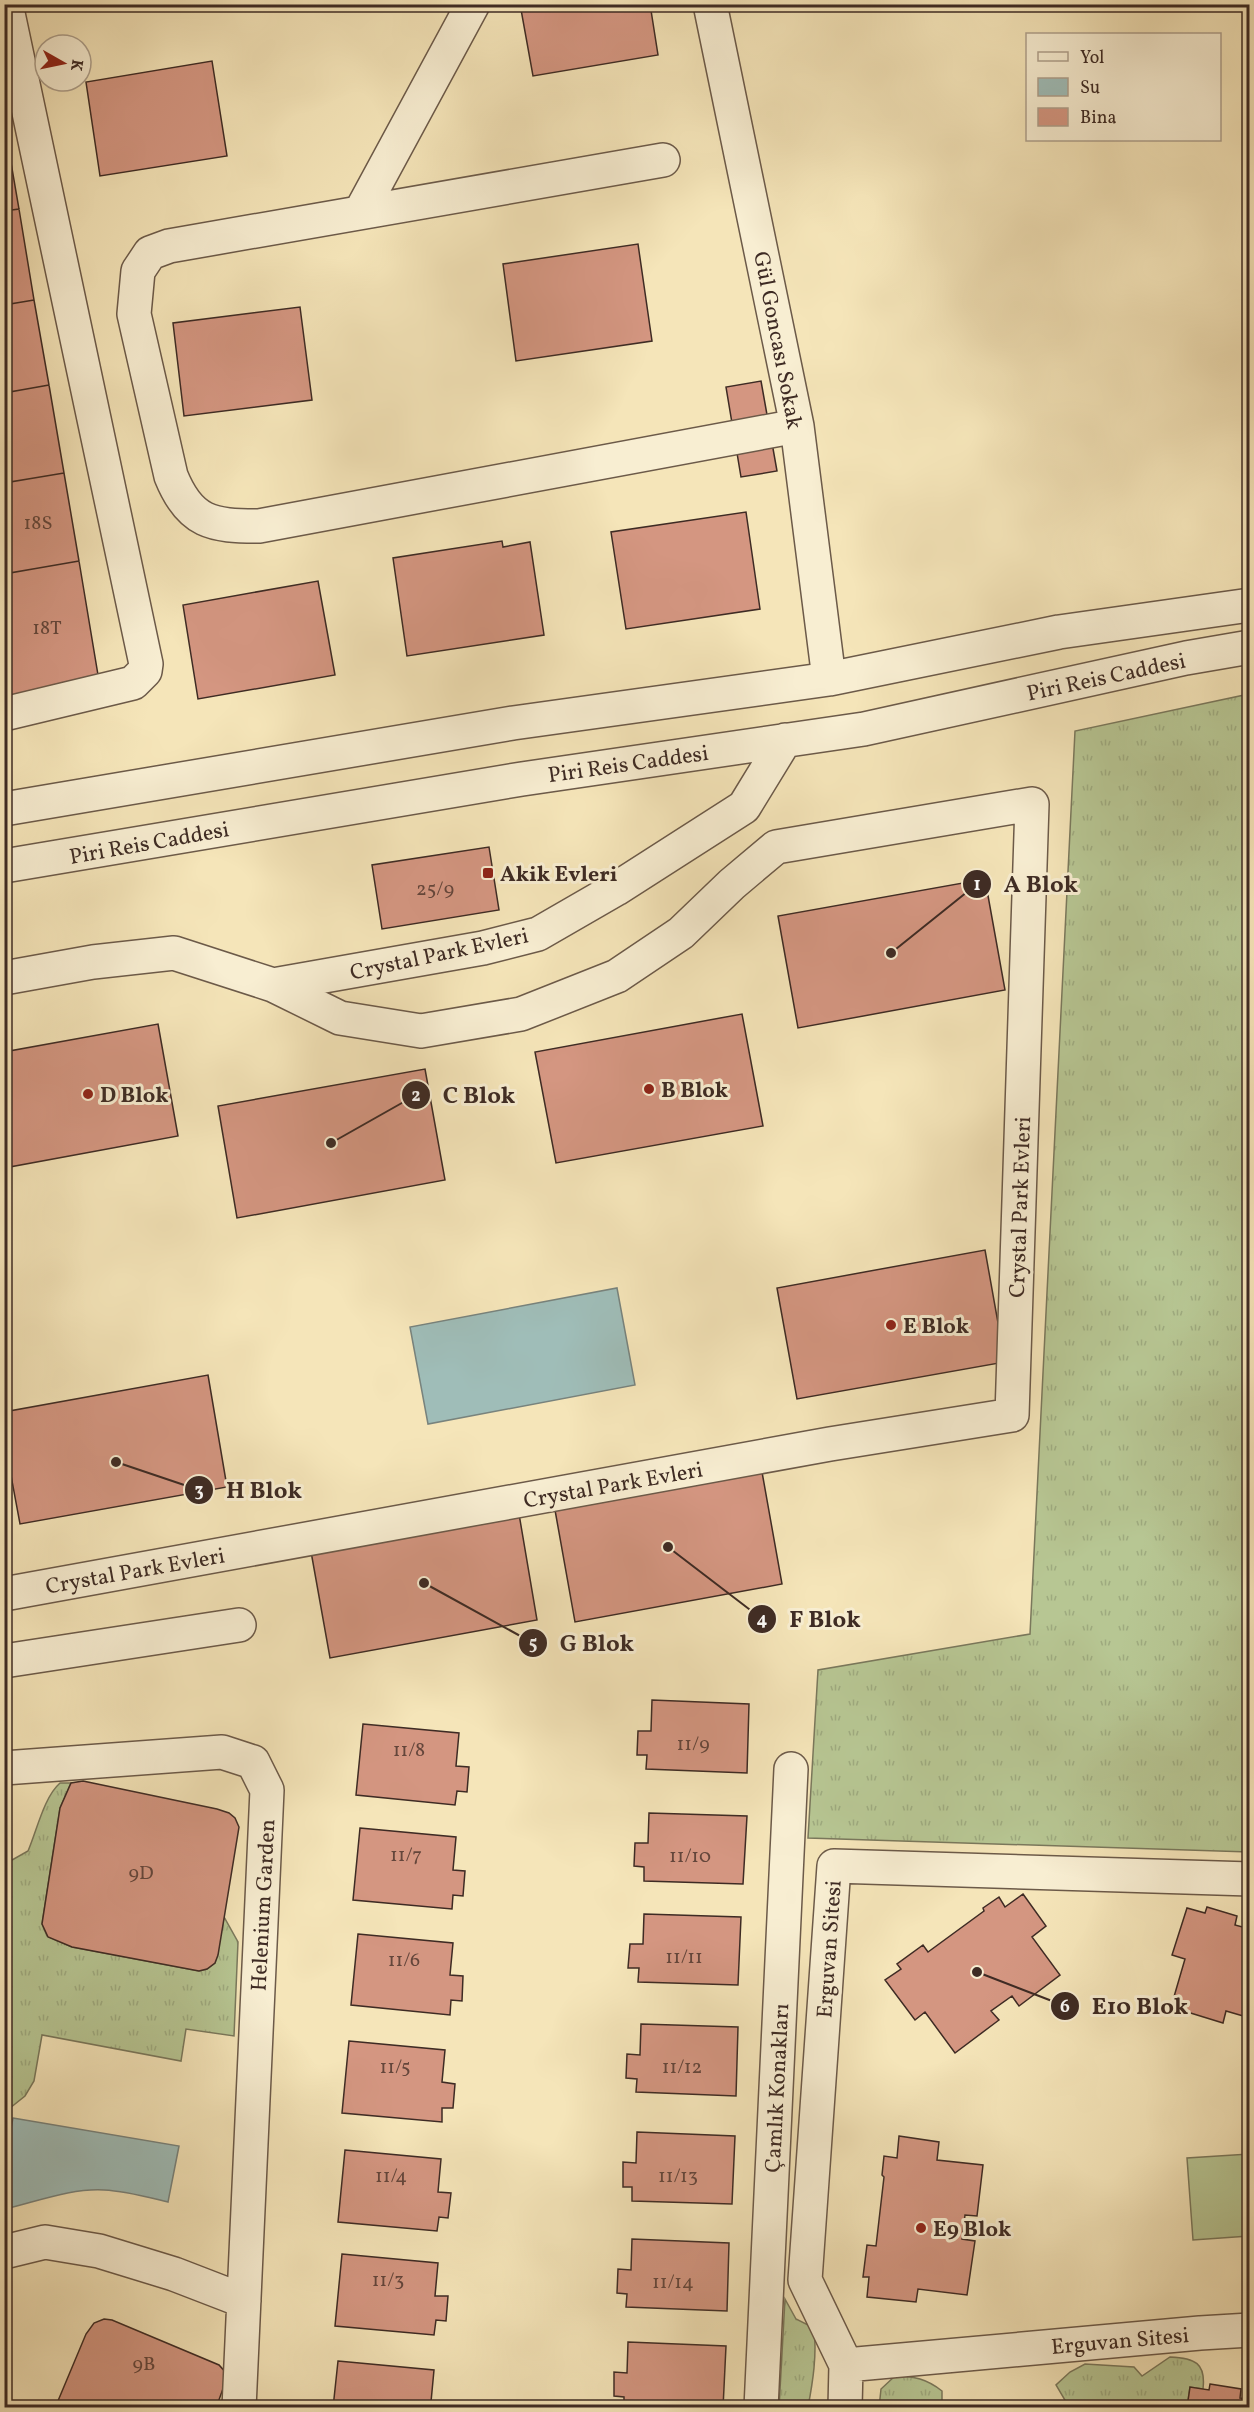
<svg xmlns="http://www.w3.org/2000/svg" width="1254" height="2412" font-family="Vollkorn,serif">
<style>
.grass{fill:url(#grass-tufts);stroke:#7a785c;stroke-width:1.5}
.pitch{fill:#b7c693;stroke:#7a785c;stroke-width:1.5}
.water{fill:#9fbdb8;stroke:#78837d;stroke-width:1.5}
.building{fill:#d49681;stroke:#3e2b24;stroke-width:1.5}
.lines{fill:none;stroke-linecap:round;stroke-linejoin:round}
.minor-casing{stroke:#6c5a49;stroke-width:36}
.minor{stroke:#f8eed2;stroke-width:33}
.poi-dot{fill:#8f2418;stroke:#f8eed2;stroke-width:2}
.labels{text-anchor:middle;stroke-width:6;stroke-linejoin:round;paint-order:stroke}
.number-label{font-size:20px;fill:#64463b}
.street-label{font-size:22px;fill:#3e2b24;stroke:#f8eed2}
.poi-label{font-size:22px;font-weight:bold;fill:#3e2b24;stroke:#f8eed2;text-anchor:start}
.leader{fill:none;stroke:#3e2b24;stroke-width:2}
.callout-dot{fill:#3e2b24;stroke:#f8eed2;stroke-width:2}
.mark-label{font-size:18px;text-anchor:middle;font-weight:bold;fill:#fff}
.callout-label{font-size:24px;text-anchor:middle;font-weight:bold;fill:#3e2b24;stroke:#f8eed2;stroke-width:6;stroke-linejoin:round;paint-order:stroke}
</style>
<defs>
<pattern id="grass-tufts" width="24" height="20" patternUnits="userSpaceOnUse" patternTransform="scale(1.5)"><rect width="24" height="20" fill="#b7c693"/><path d="M3 7l-1-3M5 7V3M7 7l1-3M15 17l-1-3M17 17v-4M19 17l1-3" fill="none" stroke="#9eaa7f"/></pattern>
</defs>
<rect width="100%" height="100%" fill="#f5e5b9"/>
<filter id="stains"><feTurbulence type="fractalNoise" baseFrequency=".00333" numOctaves="4"/><feColorMatrix values="0 0 0 0 .2 0 0 0 0 .09 0 0 0 0 .02 0 0 0 .5 -.17"/></filter>
<radialGradient id="worn" r=".72"><stop offset=".6" stop-color="#630" stop-opacity="0"/><stop offset="1" stop-color="#630" stop-opacity=".3"/></radialGradient>
<path class="grass" d="M 1249,694 L 1249,1852 L 808,1838 L 818,1670 L 1030,1634 L 1075,731 Z
M 60,1783 L 71,1783 L 60,1808 L 42,1924 L 47,1936 L 72,1947 L 199,1971 L 207,1969 L 215,1963 L 224,1917 L 238,1942 L 234,2036 L 186,2029 L 181,2061 L 42,2035 L 34,2081 L 25,2096 L 5,2112 L 5,1864 L 28,1851 C 37,1830 44,1797 60,1783 Z
M 785,2299 L 796,2319 L 814,2328 C 817,2355 813,2381 808,2407 L 779,2408 Z
M 1170,2357 C 1195,2358 1206,2363 1203,2389 L 1190,2387 L 1187,2407 L 1069,2407 L 1056,2385 L 1070,2372 L 1085,2364 L 1134,2367 L 1142,2376 Z
M 895,2376 C 914,2376 927,2379 942,2391 L 942,2407 L 879,2408 L 881,2389 Z"/>
<path class="pitch" d="M 1249,2154 L 1249,2236 L 1193,2240 L 1187,2158 Z"/>
<path class="water" d="M 617,1288 L 635,1385 L 428,1424 L 410,1327 Z
M 13,2118 L 179,2146 L 168,2202 C 147,2197 126,2191 104,2190 C 71,2188 36,2202 5,2209 L 5,2157 Z"/>
<path class="building" d="M 520,4 L 650,4 L 658,55 L 533,76 Z
M 212,61 L 227,156 L 100,176 L 86,82 Z
M 4,122 L 19,209 L 4,211 Z
M 19,209 L 34,300 L 4,305 L 4,211 Z
M 638,244 L 652,341 L 516,361 L 503,264 Z
M 34,300 L 49,385 L 4,393 L 4,305 Z
M 300,307 L 312,400 L 184,416 L 173,323 Z
M 761,381 L 777,471 L 741,477 L 726,387 Z
M 49,385 L 64,473 L 4,483 L 4,393 Z
M 64,473 L 79,561 L 4,574 L 4,483 Z
M 746,512 L 760,609 L 626,629 L 611,532 Z
M 502,541 L 503,547 L 530,542 L 544,635 L 407,656 L 393,558 Z
M 79,561 L 99,681 L 4,697 L 4,574 Z
M 318,581 L 335,675 L 198,699 L 183,605 Z
M 489,847 L 499,910 L 382,929 L 372,865 Z
M 985,879 L 1005,990 L 798,1028 L 778,916 Z
M 742,1014 L 763,1126 L 556,1163 L 535,1052 Z
M 158,1024 L 178,1136 L 4,1168 L 4,1052 Z
M 425,1069 L 445,1180 L 237,1218 L 218,1106 Z
M 985,1250 L 1005,1362 L 797,1399 L 777,1288 Z
M 208,1375 L 227,1487 L 20,1524 L 4,1438 L 4,1412 Z
M 762,1472 L 782,1584 L 575,1622 L 555,1510 Z
M 518,1508 L 537,1620 L 330,1658 L 310,1546 Z
M 652,1700 L 749,1704 L 747,1773 L 646,1769 L 647,1755 L 637,1755 L 638,1731 L 651,1731 Z
M 363,1724 L 459,1733 L 456,1766 L 469,1767 L 467,1792 L 457,1791 L 455,1805 L 356,1795 Z
M 83,1781 L 217,1809 L 229,1813 L 235,1818 L 239,1827 L 218,1955 L 215,1963 L 207,1969 L 199,1971 L 72,1947 L 48,1937 L 42,1924 L 60,1808 L 71,1783 Z
M 649,1813 L 747,1816 L 743,1884 L 644,1881 L 644,1867 L 634,1866 L 635,1843 L 648,1843 Z
M 360,1828 L 456,1837 L 453,1870 L 465,1871 L 463,1896 L 453,1895 L 452,1909 L 353,1900 Z
M 1023,1894 L 1046,1926 L 1032,1937 L 1060,1975 L 1019,2006 L 1012,1996 L 991,2011 L 999,2020 L 955,2053 L 925,2012 L 915,2020 L 885,1980 L 901,1969 L 897,1964 L 923,1945 L 928,1952 L 984,1911 L 983,1908 L 999,1897 L 1005,1907 Z
M 1207,1907 L 1237,1916 L 1235,1925 L 1250,1929 L 1250,2018 L 1226,2011 L 1223,2023 L 1171,2007 L 1185,1959 L 1172,1955 L 1187,1908 L 1205,1913 Z
M 644,1914 L 741,1917 L 738,1985 L 638,1982 L 639,1968 L 628,1968 L 630,1944 L 643,1944 Z
M 358,1934 L 453,1943 L 450,1975 L 463,1976 L 462,2001 L 451,2000 L 450,2015 L 351,2005 Z
M 641,2024 L 738,2027 L 736,2096 L 636,2092 L 637,2079 L 626,2078 L 627,2054 L 640,2055 Z
M 349,2041 L 445,2050 L 442,2082 L 455,2084 L 453,2108 L 442,2108 L 442,2122 L 342,2113 Z
M 637,2132 L 735,2136 L 732,2204 L 632,2201 L 632,2187 L 623,2187 L 623,2162 L 636,2163 Z
M 899,2136 L 939,2142 L 937,2160 L 983,2165 L 977,2216 L 965,2215 L 962,2239 L 975,2241 L 967,2295 L 918,2289 L 916,2302 L 867,2297 L 869,2277 L 863,2277 L 867,2245 L 876,2246 L 884,2177 L 882,2175 L 884,2156 L 897,2158 Z
M 345,2150 L 441,2159 L 438,2192 L 451,2193 L 448,2218 L 439,2217 L 437,2231 L 338,2222 Z
M 632,2239 L 729,2243 L 727,2311 L 626,2307 L 627,2294 L 617,2293 L 618,2269 L 631,2270 Z
M 342,2254 L 438,2263 L 435,2296 L 448,2296 L 446,2321 L 436,2320 L 434,2335 L 335,2326 Z
M 104,2319 L 112,2320 L 219,2365 L 228,2375 L 216,2408 L 55,2408 L 86,2334 L 94,2323 Z
M 628,2342 L 726,2346 L 723,2408 L 624,2408 L 624,2397 L 614,2396 L 614,2372 L 627,2373 Z
M 338,2361 L 434,2370 L 431,2402 L 443,2403 L 443,2408 L 333,2408 Z
M 1210,2384 L 1241,2389 L 1240,2398 L 1250,2399 L 1250,2408 L 1187,2408 L 1190,2387 L 1209,2390 Z"/>
<g class="lines">
<g class="minor-casing">
<path id="minor" d="M 710,4 L 797,426 L 829,679
M 663,160 L 169,246 L 150,253 L 138,271 L 134,314 L 171,476 C 190,523 212,526 259,526 L 797,426
M 361,211 L 473,4
M 4,714 L 133,683 L 145,671 L 146,664 L 6,4
M 4,809 L 513,723 L 829,679 L 1059,632 L 1250,605
M 4,866 L 522,779 L 864,729 L 1186,658 L 1250,647
M 4,978 L 93,962 L 174,953 L 273,985 L 483,948 L 538,934 L 616,889 L 744,807 L 785,740
M 4,1594 L 830,1444 L 1012,1415 L 1032,804 L 776,847 L 732,884 L 681,933 L 617,976 L 521,1014 L 421,1031 L 340,1018 L 273,985
M 4,1661 L 239,1625
M 4,1768 L 222,1752 L 253,1762 L 267,1790 L 239,2408
M 4,2252 L 45,2242 L 99,2251 L 174,2274 L 244,2301
M 846,2365 L 805,2280 L 834,1866 L 1250,1879
M 761,2408 L 791,1769
M 845,2408 L 846,2365 L 1200,2333 L 1250,2330"/>
</g>
<use href="#minor" class="minor"/>
</g>
<g class="poi-dot">
<rect x="482" y="867" width="12" height="12" rx="3"/>
<circle cx="649" cy="1089" r="6"/>
<circle cx="88" cy="1094" r="6"/>
<circle cx="891" cy="1325" r="6"/>
<circle cx="921" cy="2228" r="6"/>
</g>
<g class="labels">
<g class="number-label">
<text x="38" y="529">18S</text>
<text x="47" y="634">18T</text>
<text x="435" y="895">25/9</text>
<text x="693" y="1750">11/9</text>
<text x="409" y="1756">11/8</text>
<text x="406" y="1861">11/7</text>
<text x="690" y="1862">11/10</text>
<text x="141" y="1879">9D</text>
<text x="684" y="1963">11/11</text>
<text x="404" y="1966">11/6</text>
<text x="395" y="2073">11/5</text>
<text x="682" y="2073">11/12</text>
<text x="391" y="2182">11/4</text>
<text x="678" y="2182">11/13</text>
<text x="388" y="2286">11/3</text>
<text x="673" y="2288">11/14</text>
<text x="144" y="2370">9B</text>
</g>
<g class="street-label">
<text transform="translate(779 340) rotate(79)" y="8">Gül Goncası Sokak</text>
<text transform="translate(1106 676) rotate(-12)" y="8">Piri Reis Caddesi</text>
<text transform="translate(628 763) rotate(-8)" y="8">Piri Reis Caddesi</text>
<text transform="translate(149 842) rotate(-10)" y="8">Piri Reis Caddesi</text>
<text transform="translate(439 953) rotate(-12)" y="8">Crystal Park Evleri</text>
<text transform="translate(1019 1207) rotate(-88)" y="8">Crystal Park Evleri</text>
<text transform="translate(613 1484) rotate(-10)" y="8">Crystal Park Evleri</text>
<text transform="translate(135 1570) rotate(-10)" y="8">Crystal Park Evleri</text>
<text transform="translate(262 1905) rotate(-87)" y="8">Helenium Garden</text>
<text transform="translate(828 1949) rotate(-86)" y="8">Erguvan Sitesi</text>
<text transform="translate(776 2088) rotate(-87)" y="8">Çamlık Konakları</text>
<text transform="translate(1120 2340) rotate(-5)" y="8">Erguvan Sitesi</text>
</g>
<g class="poi-label">
<text x="500" y="881">Akik Evleri</text>
<text x="661" y="1097">B Blok</text>
<text x="100" y="1102">D Blok</text>
<text x="903" y="1333">E Blok</text>
<text x="933" y="2236">E9 Blok</text>
</g>
</g>
<path class="leader" d="M891 953L977 884M331 1143L416 1095M116 1462L199 1490M668 1547L762 1619M424 1583L533 1643M977 1972L1065 2006"/>
<g class="callout-dot">
<circle cx="891" cy="953" r="6"/>
<circle cx="331" cy="1143" r="6"/>
<circle cx="116" cy="1462" r="6"/>
<circle cx="668" cy="1547" r="6"/>
<circle cx="424" cy="1583" r="6"/>
<circle cx="977" cy="1972" r="6"/>
<circle cx="977" cy="884" r="15"/>
<circle cx="416" cy="1095" r="15"/>
<circle cx="199" cy="1490" r="15"/>
<circle cx="762" cy="1619" r="15"/>
<circle cx="533" cy="1643" r="15"/>
<circle cx="1065" cy="2006" r="15"/>
</g>
<g class="mark-label">
<text x="977" y="890">1</text>
<text x="416" y="1101">2</text>
<text x="199" y="1496">3</text>
<text x="762" y="1625">4</text>
<text x="533" y="1649">5</text>
<text x="1065" y="2012">6</text>
</g>
<g class="callout-label">
<text x="1041" y="892">A Blok</text>
<text x="479" y="1103">C Blok</text>
<text x="264" y="1498">H Blok</text>
<text x="825" y="1627">F Blok</text>
<text x="597" y="1651">G Blok</text>
<text x="1140" y="2014">E10 Blok</text>
</g>
<rect width="1254" height="2412" fill="none" stroke="#f5e5b9" stroke-width="24"/>
<rect x="6" y="6" width="1242" height="2400" fill="none" stroke="#3e2b24" stroke-width="3"/>
<rect x="12" y="12" width="1230" height="2388" fill="none" stroke="#3e2b24" stroke-width="1.5"/>
<rect x="1026" y="33" width="195" height="108" fill="#f8eed2" stroke="#aea08c" stroke-width="1.5"/>
<rect x="1038" y="52" width="30" height="9" fill="#f8eed2" stroke="#aea08c" stroke-width="1.5"/>
<text x="1080" y="63" font-size="18" fill="#3e2b24">Yol</text>
<rect x="1038" y="78" width="30" height="18" fill="#9fbdb8" stroke="#aea08c" stroke-width="1.5"/>
<text x="1080" y="93" font-size="18" fill="#3e2b24">Su</text>
<rect x="1038" y="108" width="30" height="18" fill="#d49681" stroke="#aea08c" stroke-width="1.5"/>
<text x="1080" y="123" font-size="18" fill="#3e2b24">Bina</text>
<g transform="translate(63 63) rotate(99)"><circle r="28" fill="#f8eed2" stroke="#aea08c" stroke-width="1.5"/>
<path d="M0-4.5L10 22L0 15L-10 22Z" fill="#8f2418"/>
<text y="-9" font-size="16" font-weight="bold" text-anchor="middle" fill="#3e2b24">K</text>
</g>
<rect width="100%" height="100%" filter="url(#stains)"/>
<rect width="100%" height="100%" fill="url(#worn)"/>
</svg>
